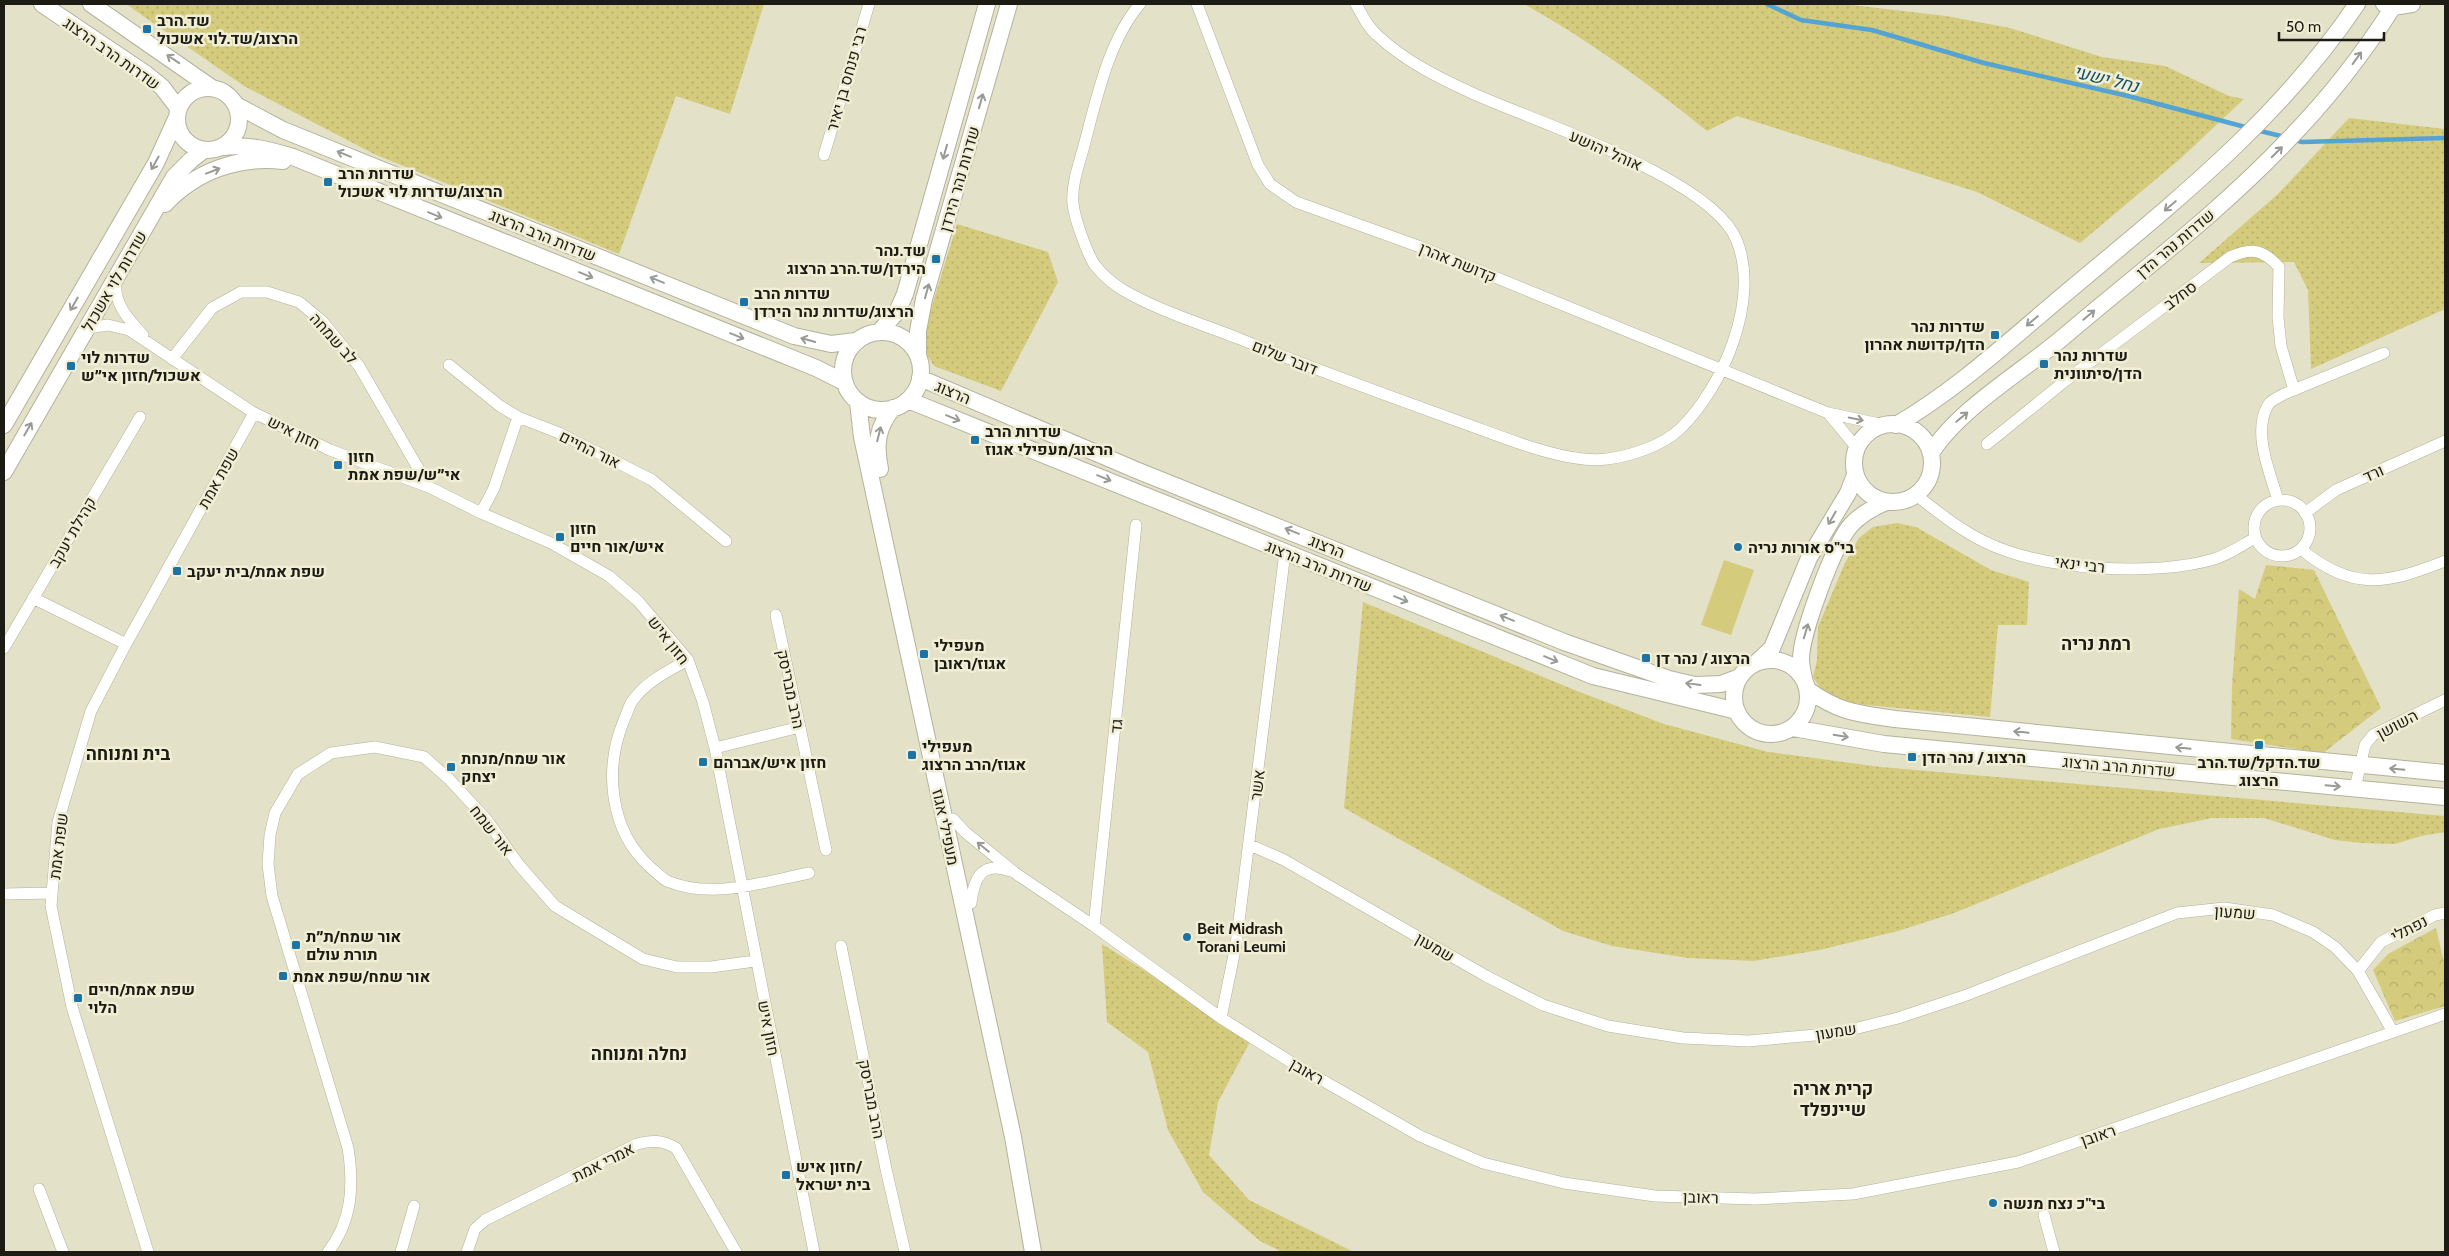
<svg xmlns="http://www.w3.org/2000/svg" width="2449" height="1256" font-family="Cabin,Heebo,sans-serif">
<style>
.grass{fill:url(#grass-dots)}
.park{fill:url(#park-crowns)}
.pitch{fill:#d4cb7d}
.lines{fill:none;stroke-linecap:round;stroke-linejoin:round}
.stream{stroke:#54a3d5;stroke-width:4.5}
.street-casing{stroke:#b4b29b;stroke-width:12}
.secondary-casing{stroke:#b4b29b;stroke-width:18}
.street{stroke:#fff;stroke-width:11}
.secondary{stroke:#fff;stroke-width:16}
.oneway{stroke:#999995}
.poi-dot{fill:#1d73a3;stroke:#f0eed5;stroke-width:2}
.labels{text-anchor:middle;stroke-width:5;stroke-linejoin:round;paint-order:stroke}
.poi-label{font-size:16px;font-weight:bold;fill:#1d1c14;stroke:#f0eed5;text-anchor:start}
.street-label{font-size:16px;fill:#1d1c14;stroke:#f0eed5}
.water-label{font-size:18px;font-style:italic;fill:#114e70;stroke:#f0eed5}
.neighbourhood-label{font-size:18px;font-weight:bold;fill:#1d1c14;stroke:#f0eed5}
</style>
<defs>
<pattern id="grass-dots" width="8" height="8" patternUnits="userSpaceOnUse" patternTransform="scale(1.25)"><rect width="8" height="8" fill="#d4cb7d"/><path d="M2 2h.1M6 6h.1" fill="none" stroke="#b6ae6b" stroke-width="1.8" stroke-linecap="round"/></pattern>
<pattern id="park-crowns" width="20" height="18" patternUnits="userSpaceOnUse" patternTransform="scale(1.25)"><rect width="20" height="18" fill="#d4cb7d"/><path d="M2 6a3 3 0 1 1 6 0M12 15a3 3 0 1 1 6 0" fill="none" stroke="#b6ae6b"/></pattern>
</defs>
<rect width="100%" height="100%" fill="#e3e1c8"/>
<path class="grass" d="M 126,4 L 764,4 L 730,114 L 676,96 L 619,254 L 374,154 L 244,86 Z
M 1524,4 L 1844,4 L 1946,16 L 2010,28 L 2102,57 L 2165,66 L 2229,96 L 2244,99 L 2180,159 L 2080,243 L 1977,192 L 1737,116 L 1707,131 C 1650,85 1589,40 1524,4 Z
M 2349,118 L 2445,129 L 2445,309 L 2311,369 L 2308,290 L 2294,262 L 2199,263 L 2278,194 Z
M 957,224 L 1048,252 L 1058,282 L 1001,391 L 934,366 L 925,352 L 924,332 Z
M 1897,523 L 1916,527 L 1991,570 L 2029,582 L 2027,625 L 1998,625 L 1990,717 L 1866,705 L 1839,700 L 1821,689 L 1813,677 L 1817,660 L 1818,627 L 1844,565 L 1859,538 L 1873,527 Z
M 1363,602 L 1577,691 L 1664,724 L 1768,752 L 1881,767 L 2445,816 L 2445,832 L 2421,836 L 2395,844 L 2361,843 L 2335,840 L 2264,818 L 2212,818 L 2159,829 L 1954,913 L 1898,931 L 1819,950 L 1754,961 L 1688,958 L 1612,946 L 1563,931 L 1344,808 Z
M 1102,944 L 1252,1038 L 1218,1102 L 1209,1155 L 1249,1200 L 1354,1252 L 1282,1252 L 1260,1241 L 1203,1192 L 1168,1130 L 1148,1052 L 1107,1022 Z"/>
<path class="park" d="M 2266,565 L 2314,570 L 2381,708 L 2323,753 L 2231,739 L 2232,686 L 2239,589 L 2255,599 Z
M 2436,928 L 2445,966 L 2445,1006 L 2395,1021 L 2373,970 L 2388,954 Z"/>
<path class="pitch" d="M 1724,560 L 1754,570 L 1731,635 L 1701,625 Z"/>
<g class="lines">
<path class="stream" d="M 1767,4 L 1801,20 L 1872,30 L 1984,63 L 2128,96 L 2249,128
M 2256,130 L 2285,137
M 2295,140 L 2302,142 L 2445,138"/>
<g class="street-casing">
<path id="street" d="M 1140,4 C 1109,40 1097,97 1085,142 C 1080,162 1071,184 1073,204 C 1075,220 1086,250 1094,264 C 1101,273 1113,284 1123,290 C 1159,311 1202,324 1240,339 C 1311,368 1383,394 1455,420 C 1496,434 1565,465 1607,459 C 1630,456 1662,446 1680,429 C 1723,387 1760,301 1737,241 C 1713,178 1535,122 1472,93 C 1439,78 1405,61 1378,36 C 1368,28 1362,15 1356,4
M 1197,4 L 1258,165 L 1270,184 L 1296,202 L 1426,249 L 1828,413 L 1884,425
M 824,155 L 869,4
M 116,280 C 113,303 128,319 143,335
M 87,328 L 108,325 L 129,330 L 254,413 L 330,450 L 429,487 L 481,513 L 551,543 L 609,576 L 638,601 L 688,660 L 703,702 L 715,748 L 814,1252
M 172,359 L 212,308 L 241,292 L 267,292 L 299,302 L 322,321 L 359,366 L 429,487
M 449,365 L 500,406 L 518,417 L 559,433 L 652,480 L 726,541
M 1828,413 L 1857,448
M 1987,444 L 2065,381 L 2230,257 C 2253,247 2263,250 2279,267 L 2278,317 L 2281,346 L 2294,390
M 1916,495 C 1938,512 1960,530 1985,542 C 2042,570 2154,577 2214,559 C 2228,555 2242,545 2255,538
M2254 528a28 28 0 1 1 56 0a28 28 0 1 1-56 0Z
M 2278,500 C 2270,473 2252,432 2268,405 C 2271,400 2279,397 2284,394 L 2384,353
M 481,513 L 494,488 L 518,417
M 2305,513 L 2336,490 L 2445,441
M 2301,549 C 2352,592 2387,584 2445,561
M 33,598 L 126,644
M 776,615 L 826,850
M 4,648 L 140,417
M 688,660 C 668,671 647,681 633,700 C 629,705 627,714 624,720 C 604,768 609,830 650,867 C 655,871 661,878 667,881 C 712,900 763,882 809,873
M 715,748 L 800,727
M 2355,788 L 2365,745 L 2373,735 L 2445,700
M 953,819 L 965,832 L 1015,873 L 1094,926 L 1221,1018 L 1294,1064 L 1420,1136 L 1483,1163 L 1564,1183 L 1655,1196 L 1755,1199 L 1853,1194 L 2018,1162 L 2445,1014
M 1250,845 L 1284,860 L 1486,976 L 1543,1005 L 1608,1026 L 1683,1038 L 1748,1041 L 1838,1033 L 1898,1018 L 1964,996 L 2177,913 L 2224,908 L 2273,915 L 2313,932 L 2335,947 L 2358,971 L 2393,1032
M 4,894 L 52,893
M 971,903 C 974,877 982,861 1011,871
M 1094,926 L 1136,525
M 841,946 L 886,1169 L 905,1252
M 2358,971 L 2381,942 L 2435,915 L 2445,913
M 1221,1018 L 1236,945 L 1285,552
M 39,1189 L 63,1252
M 2044,1215 L 2054,1252
M 148,1252 L 72,1007 L 51,906 L 58,822 L 91,711 L 126,644 L 254,413
M 328,1252 C 352,1221 354,1186 348,1148 L 272,896 L 268,864 L 270,835 L 275,813 L 298,774 L 331,753 L 375,747 L 424,757 L 449,779 L 486,819 L 519,865 L 555,906 L 643,959 L 677,967 L 711,967 L 755,961
M 401,1252 L 414,1206
M 467,1252 L 475,1229 L 485,1220 L 637,1144 C 652,1140 662,1140 676,1148 L 736,1252"/>
</g>
<g class="secondary-casing">
<path id="secondary" d="M 42,4 L 146,74 L 162,87 L 178,108
M 91,4 L 212,88
M 2384,4 L 2393,7 L 2412,4
M177 119a31 31 0 1 1 62 0a31 31 0 1 1-62 0Z
M 236,105 L 283,130 L 794,336 L 831,344 L 856,341
M 223,147 C 248,144 269,150 293,157 L 816,368 L 844,382
M 165,204 C 196,171 238,156 283,161
M 880,331 L 897,312 L 905,294 L 987,4
M843 371a39 39 0 1 1 78 0a39 39 0 1 1-78 0Z
M 918,356 L 918,331 L 924,299 L 1009,4
M 920,378 L 1136,470 L 1564,642 L 1669,679 L 1695,685 L 1721,684 L 1740,677
M 908,400 L 1593,676 L 1737,711
M 858,402 L 862,437 L 1013,1137 L 1033,1252
M1854 463a39 39 0 1 1 78 0a39 39 0 1 1-78 0Z
M 4,425 L 156,163 L 176,119
M 1896,425 C 1958,389 2012,338 2066,293 C 2172,204 2279,120 2357,4
M 1931,453 C 1958,410 2020,373 2061,339 C 2137,274 2219,213 2288,140 C 2328,99 2363,54 2393,7
M 880,469 C 875,445 877,427 893,408
M 4,472 L 174,177 L 191,160 L 204,150
M1734 697a37 37 0 1 1 74 0a37 37 0 1 1-74 0Z
M 1756,663 L 1772,648 L 1809,558 L 1848,493 L 1855,475
M 1804,679 C 1803,672 1801,666 1801,659 C 1801,634 1834,544 1851,525 C 1861,514 1872,508 1886,502
M 1808,690 C 1841,713 1856,713 1895,719 L 2445,773
M 1793,728 L 1884,744 L 2445,797"/>
</g>
<use href="#street" class="street"/>
<use href="#secondary" class="secondary"/>
</g>
<defs><path id="oneway-shaft" d="M-6 0H5M1.5-3L5.5 0L1.5 3" fill="none" stroke-width="1.6" stroke-linecap="round" stroke-linejoin="round" transform="scale(1.25)"/></defs>
<g class="oneway">
<use href="#oneway-shaft" transform="translate(2357 58) rotate(-54)"/>
<use href="#oneway-shaft" transform="translate(173 59) rotate(-146)"/>
<use href="#oneway-shaft" transform="translate(981 101) rotate(-74)"/>
<use href="#oneway-shaft" transform="translate(945 152) rotate(106)"/>
<use href="#oneway-shaft" transform="translate(2277 152) rotate(-45)"/>
<use href="#oneway-shaft" transform="translate(344 154) rotate(-158)"/>
<use href="#oneway-shaft" transform="translate(155 163) rotate(119)"/>
<use href="#oneway-shaft" transform="translate(213 171) rotate(-21)"/>
<use href="#oneway-shaft" transform="translate(2170 206) rotate(140)"/>
<use href="#oneway-shaft" transform="translate(435 215) rotate(22)"/>
<use href="#oneway-shaft" transform="translate(586 275) rotate(22)"/>
<use href="#oneway-shaft" transform="translate(657 280) rotate(-158)"/>
<use href="#oneway-shaft" transform="translate(927 291) rotate(-74)"/>
<use href="#oneway-shaft" transform="translate(74 304) rotate(120)"/>
<use href="#oneway-shaft" transform="translate(2089 315) rotate(-40)"/>
<use href="#oneway-shaft" transform="translate(2032 321) rotate(140)"/>
<use href="#oneway-shaft" transform="translate(737 336) rotate(22)"/>
<use href="#oneway-shaft" transform="translate(808 340) rotate(-164)"/>
<use href="#oneway-shaft" transform="translate(1962 417) rotate(-40)"/>
<use href="#oneway-shaft" transform="translate(953 418) rotate(22)"/>
<use href="#oneway-shaft" transform="translate(1856 419) rotate(12)"/>
<use href="#oneway-shaft" transform="translate(28 429) rotate(-60)"/>
<use href="#oneway-shaft" transform="translate(879 434) rotate(-76)"/>
<use href="#oneway-shaft" transform="translate(1104 478) rotate(22)"/>
<use href="#oneway-shaft" transform="translate(1832 518) rotate(120)"/>
<use href="#oneway-shaft" transform="translate(1292 531) rotate(-158)"/>
<use href="#oneway-shaft" transform="translate(1401 599) rotate(22)"/>
<use href="#oneway-shaft" transform="translate(1507 618) rotate(-158)"/>
<use href="#oneway-shaft" transform="translate(1806 631) rotate(-73)"/>
<use href="#oneway-shaft" transform="translate(1551 659) rotate(22)"/>
<use href="#oneway-shaft" transform="translate(1693 684) rotate(-172)"/>
<use href="#oneway-shaft" transform="translate(2021 732) rotate(-174)"/>
<use href="#oneway-shaft" transform="translate(1841 736) rotate(10)"/>
<use href="#oneway-shaft" transform="translate(2183 748) rotate(-174)"/>
<use href="#oneway-shaft" transform="translate(2397 769) rotate(-175)"/>
<use href="#oneway-shaft" transform="translate(2333 786) rotate(5)"/>
<use href="#oneway-shaft" transform="translate(983 847) rotate(-141)"/>
</g>
<g class="poi-dot">
<rect x="142" y="24" width="10" height="10" rx="2.5"/>
<rect x="323" y="177" width="10" height="10" rx="2.5"/>
<rect x="931" y="254" width="10" height="10" rx="2.5"/>
<rect x="739" y="297" width="10" height="10" rx="2.5"/>
<rect x="1990" y="330" width="10" height="10" rx="2.5"/>
<rect x="2039" y="359" width="10" height="10" rx="2.5"/>
<rect x="66" y="361" width="10" height="10" rx="2.5"/>
<rect x="970" y="435" width="10" height="10" rx="2.5"/>
<rect x="333" y="460" width="10" height="10" rx="2.5"/>
<rect x="555" y="532" width="10" height="10" rx="2.5"/>
<circle cx="1738" cy="547" r="5"/>
<rect x="172" y="566" width="10" height="10" rx="2.5"/>
<rect x="919" y="649" width="10" height="10" rx="2.5"/>
<rect x="1641" y="653" width="10" height="10" rx="2.5"/>
<rect x="2254" y="740" width="10" height="10" rx="2.5"/>
<rect x="907" y="750" width="10" height="10" rx="2.5"/>
<rect x="1907" y="752" width="10" height="10" rx="2.5"/>
<rect x="698" y="757" width="10" height="10" rx="2.5"/>
<rect x="446" y="762" width="10" height="10" rx="2.5"/>
<circle cx="1187" cy="937" r="5"/>
<rect x="291" y="940" width="10" height="10" rx="2.5"/>
<rect x="278" y="971" width="10" height="10" rx="2.5"/>
<rect x="73" y="993" width="10" height="10" rx="2.5"/>
<rect x="781" y="1170" width="10" height="10" rx="2.5"/>
<circle cx="1993" cy="1203" r="5"/>
</g>
<g class="labels">
<g class="poi-label">
<text x="157" y="26">שד.הרב<tspan x="157" dy="18">הרצוג/שד.לוי אשכול</tspan></text>
<text x="338" y="179">שדרות הרב<tspan x="338" dy="18">הרצוג/שדרות לוי אשכול</tspan></text>
<text x="926" y="256" text-anchor="end">שד.נהר<tspan x="926" dy="18">הירדן/שד.הרב הרצוג</tspan></text>
<text x="754" y="299">שדרות הרב<tspan x="754" dy="18">הרצוג/שדרות נהר הירדן</tspan></text>
<text x="1985" y="332" text-anchor="end">שדרות נהר<tspan x="1985" dy="18">הדן/קדושת אהרון</tspan></text>
<text x="2054" y="361">שדרות נהר<tspan x="2054" dy="18">הדן/סיתוונית</tspan></text>
<text x="81" y="363">שדרות לוי<tspan x="81" dy="18">אשכול/חזון אי״ש</tspan></text>
<text x="985" y="437">שדרות הרב<tspan x="985" dy="18">הרצוג/מעפילי אגוז</tspan></text>
<text x="348" y="462">חזון<tspan x="348" dy="18">אי״ש/שפת אמת</tspan></text>
<text x="570" y="534">חזון<tspan x="570" dy="18">איש/אור חיים</tspan></text>
<text x="1748" y="553">בי"ס אורות נריה</text>
<text x="187" y="577">שפת אמת/בית יעקב</text>
<text x="934" y="651">מעפילי<tspan x="934" dy="18">אגוז/ראובן</tspan></text>
<text x="1656" y="664">הרצוג / נהר דן</text>
<text x="922" y="752">מעפילי<tspan x="922" dy="18">אגוז/הרב הרצוג</tspan></text>
<text x="1922" y="763">הרצוג / נהר הדן</text>
<text x="461" y="764">אור שמח/מנחת<tspan x="461" dy="18">יצחק</tspan></text>
<text x="713" y="768">חזון איש/אברהם</text>
<text x="2259" y="768" text-anchor="middle">שד.הדקל/שד.הרב<tspan x="2259" dy="18">הרצוג</tspan></text>
<text x="1197" y="934">Beit Midrash<tspan x="1197" dy="18">Torani Leumi</tspan></text>
<text x="306" y="942">אור שמח/ת״ת<tspan x="306" dy="18">תורת עולם</tspan></text>
<text x="293" y="982">אור שמח/שפת אמת</text>
<text x="88" y="995">שפת אמת/חיים<tspan x="88" dy="18">הלוי</tspan></text>
<text x="796" y="1172">חזון איש/<tspan x="796" dy="18">בית ישראל</tspan></text>
<text x="2003" y="1209">בי"כ נצח מנשה</text>
</g>
<g class="street-label">
<text transform="translate(112 53) rotate(35)" y="6">שדרות הרב הרצוג</text>
<text transform="translate(846 79) rotate(-74)" y="6">רבי פנחס בן יאיר</text>
<text transform="translate(1606 150) rotate(24)" y="6">אוהל יהושע</text>
<text transform="translate(959 179) rotate(-74)" y="6">שדרות נהר הירדן</text>
<text transform="translate(543 235) rotate(22)" y="6">שדרות הרב הרצוג</text>
<text transform="translate(2175 243) rotate(-40)" y="6">שדרות נהר הדן</text>
<text transform="translate(1458 262) rotate(22)" y="6">קדושת אהרן</text>
<text transform="translate(114 281) rotate(-60)" y="6">שדרות לוי אשכול</text>
<text transform="translate(2180 295) rotate(-37)" y="6">סחלב</text>
<text transform="translate(334 338) rotate(48)" y="6">לב שמחה</text>
<text transform="translate(1285 357) rotate(22)" y="6">דובר שלום</text>
<text transform="translate(953 392) rotate(23)" y="6">הרצוג</text>
<text transform="translate(294 432) rotate(26)" y="6">חזון איש</text>
<text transform="translate(590 449) rotate(26)" y="6">אור החיים</text>
<text transform="translate(2373 473) rotate(-24)" y="6">ורד</text>
<text transform="translate(218 478) rotate(-61)" y="6">שפת אמת</text>
<text transform="translate(72 532) rotate(-60)" y="6">קהילת יעקב</text>
<text transform="translate(1327 546) rotate(22)" y="6">הרצוג</text>
<text transform="translate(2080 564) rotate(7)" y="6">רבי ינאי</text>
<text transform="translate(1319 566) rotate(22)" y="6">שדרות הרב הרצוג</text>
<text transform="translate(669 640) rotate(52)" y="6">חזון איש</text>
<text transform="translate(791 689) rotate(78)" y="6">הרב מבריסק</text>
<text transform="translate(2397 724) rotate(-28)" y="6">השושן</text>
<text transform="translate(1116 726) rotate(-85)" y="6">גד</text>
<text transform="translate(2119 766) rotate(5)" y="6">שדרות הרב הרצוג</text>
<text transform="translate(1257 785) rotate(-83)" y="6">אשר</text>
<text transform="translate(946 827) rotate(78)" y="6">מעפילי אגוז</text>
<text transform="translate(492 830) rotate(52)" y="6">אור שמח</text>
<text transform="translate(58 846) rotate(-83)" y="6">שפת אמת</text>
<text transform="translate(2235 912) rotate(4)" y="6">שמעון</text>
<text transform="translate(2409 928) rotate(-27)" y="6">נפתלי</text>
<text transform="translate(1435 947) rotate(30)" y="6">שמעון</text>
<text transform="translate(769 1028) rotate(79)" y="6">חזון איש</text>
<text transform="translate(1836 1031) rotate(-9)" y="6">שמעון</text>
<text transform="translate(1307 1071) rotate(30)" y="6">ראובן</text>
<text transform="translate(872 1099) rotate(79)" y="6">הרב מבריסק</text>
<text transform="translate(2098 1135) rotate(-19)" y="6">ראובן</text>
<text transform="translate(603 1162) rotate(-27)" y="6">אמרי אמת</text>
<text transform="translate(1701 1197) rotate(2)" y="6">ראובן</text>
</g>
<g class="water-label">
<text transform="translate(2106 79) rotate(14)" y="6">נחל ישעי</text>
</g>
<g class="neighbourhood-label">
<text x="2096" y="650">רמת נריה</text>
<text x="128" y="760">בית ומנוחה</text>
<text x="639" y="1060">נחלה ומנוחה</text>
<text x="1833" y="1095">קרית אריה<tspan x="1833" dy="21">שיינפלד</tspan></text>
</g>
</g>
<rect width="2449" height="1256" fill="none" stroke="#1d1c14" stroke-width="10"/>
<path d="M2279 32v8h105v-8" fill="none" stroke="#1d1c14" stroke-width="2.5"/>
<text x="2286" y="32" font-size="15" fill="#1d1c14" stroke="#f0eed5" stroke-width="4" paint-order="stroke">50 m</text>
</svg>
